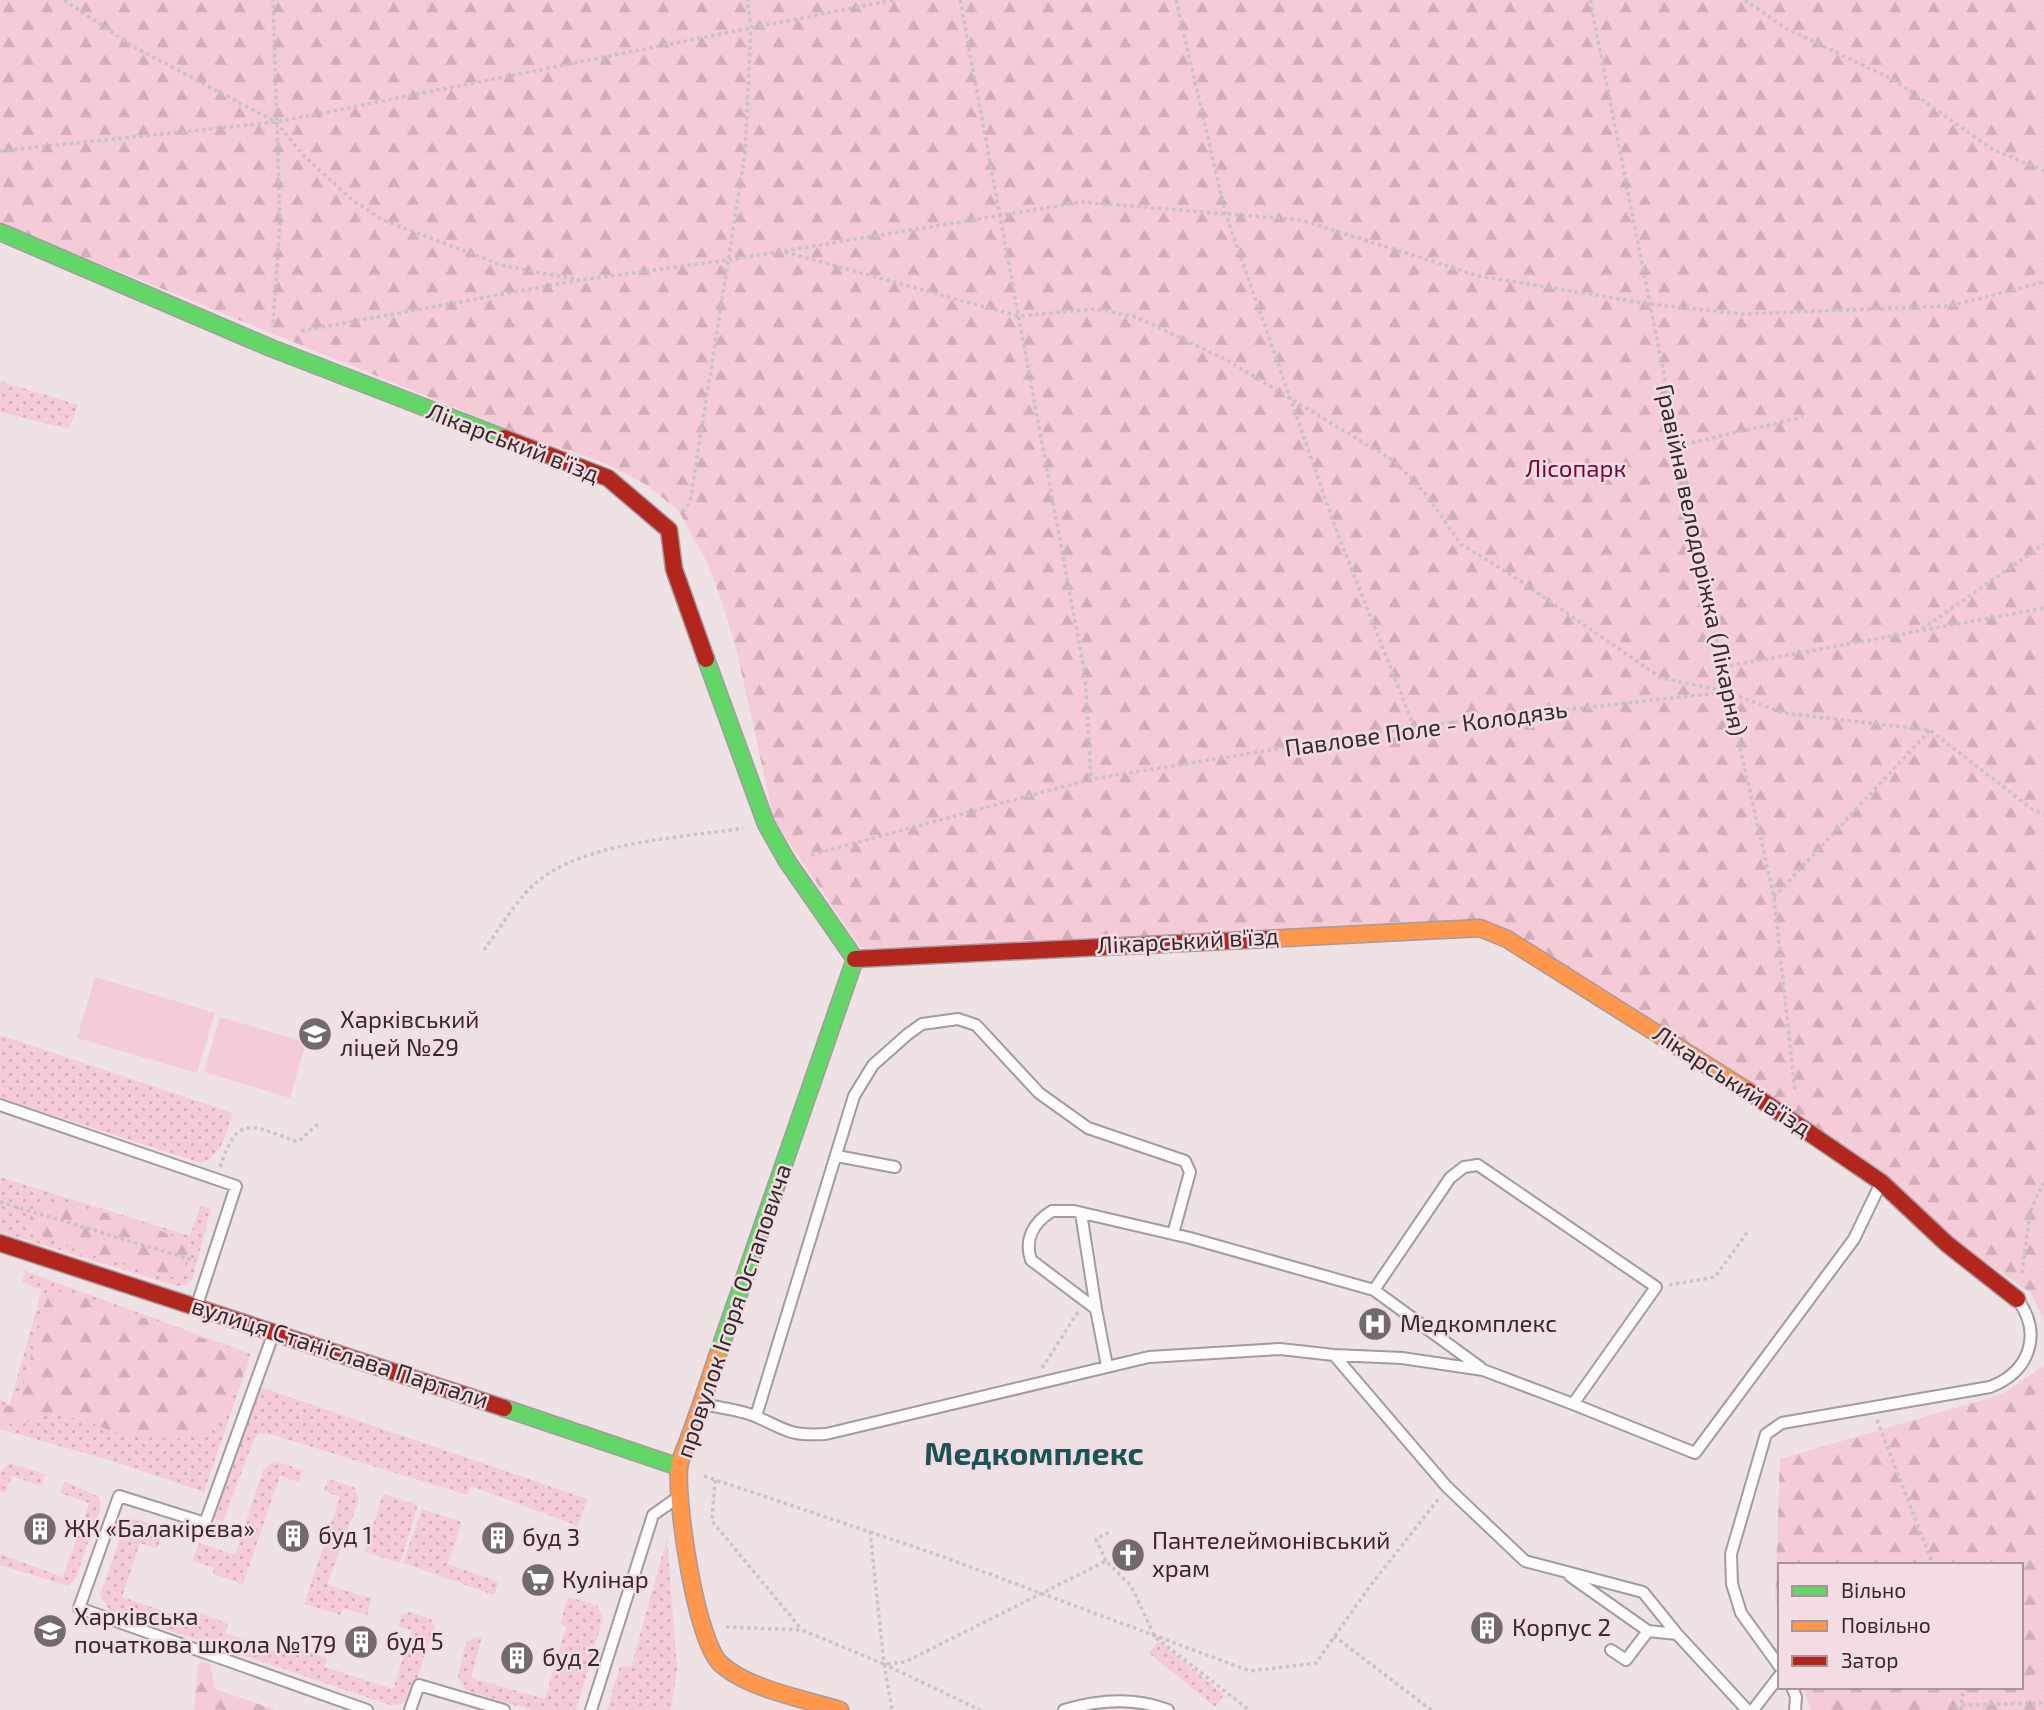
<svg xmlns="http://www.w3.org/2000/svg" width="2044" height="1710" font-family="'Exo 2',sans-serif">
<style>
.green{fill:url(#green-dots)}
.forest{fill:url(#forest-firs)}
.pitch{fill:#f5cbd7}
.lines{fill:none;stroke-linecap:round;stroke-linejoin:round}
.lane-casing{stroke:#a49b9e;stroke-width:14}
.fast-casing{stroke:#a49b9e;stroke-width:19}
.slow-casing{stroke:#a49b9e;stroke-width:19}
.jam-casing{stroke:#a49b9e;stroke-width:19}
.path{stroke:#c8c4c5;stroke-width:3.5;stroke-dasharray:3.5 3.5;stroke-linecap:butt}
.lane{stroke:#fcfbfb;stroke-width:10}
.fast{stroke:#63d668;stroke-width:16}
.slow{stroke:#ff974d;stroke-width:16}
.jam{stroke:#b3261e;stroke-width:16}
.labels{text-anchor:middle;stroke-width:5;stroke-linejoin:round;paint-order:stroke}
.street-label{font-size:24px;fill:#332a2c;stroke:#f4dce3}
.park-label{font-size:24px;fill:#78053f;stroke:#f4dce3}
.poi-label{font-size:24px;fill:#332a2c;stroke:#f4dce3;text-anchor:start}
.district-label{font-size:32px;font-weight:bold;fill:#185458;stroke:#f4dce3}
</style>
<defs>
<pattern id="green-dots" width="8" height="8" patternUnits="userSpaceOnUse" patternTransform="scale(1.75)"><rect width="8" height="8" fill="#f5cbd7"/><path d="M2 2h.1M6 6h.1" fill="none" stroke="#d2aeb9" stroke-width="1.8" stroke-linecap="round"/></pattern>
<pattern id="forest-firs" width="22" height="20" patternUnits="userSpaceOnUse" patternTransform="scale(1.75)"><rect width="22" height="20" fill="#f5cbd7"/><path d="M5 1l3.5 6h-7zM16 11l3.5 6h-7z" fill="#d2aeb9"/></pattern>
</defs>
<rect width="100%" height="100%" fill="#eee2e5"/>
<path class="green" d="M 0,381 L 78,405 L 69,429 L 0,412 Z
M 0,1035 L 233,1113 C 226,1133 223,1154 201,1163 L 0,1098 Z
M 0,1177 L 190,1236 L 201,1205 L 211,1209 L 192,1280 L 185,1285 L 177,1286 L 0,1232 Z
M 25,1271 L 251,1354 L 204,1492 L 109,1460 L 0,1429 L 0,1400 L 10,1404 L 42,1290 L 22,1282 Z
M 263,1388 L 587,1499 L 578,1526 L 471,1486 L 467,1495 L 270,1434 L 259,1434 L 254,1439 L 223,1522 L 211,1517 L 258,1391 Z
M 274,1461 L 303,1470 L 299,1482 L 280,1476 L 243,1584 L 213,1574 L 214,1568 L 193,1561 L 199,1543 L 235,1555 L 263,1470 Z
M 9,1463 L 45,1474 L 41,1486 L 12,1476 L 5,1493 L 0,1492 L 0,1472 Z
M 328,1479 L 355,1488 L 359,1499 L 327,1585 L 371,1598 L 367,1616 L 343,1608 L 340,1615 L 304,1604 L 340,1497 L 324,1491 Z
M 64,1481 L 99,1497 L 101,1507 L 95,1525 L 83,1521 L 89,1503 L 60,1493 Z
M 383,1494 L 418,1505 L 400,1563 L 365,1552 Z
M 422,1509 L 462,1522 L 448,1564 L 499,1582 L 494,1595 L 403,1563 Z
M 136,1519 L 164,1529 L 157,1549 L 140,1543 L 122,1597 L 198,1623 L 201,1613 L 228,1624 L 225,1633 L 285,1654 L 289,1645 L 327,1658 L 325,1667 L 393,1689 L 412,1631 L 398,1626 L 402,1614 L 410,1612 L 431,1619 L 435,1627 L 410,1698 L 399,1705 L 390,1705 L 109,1610 L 100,1595 L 124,1527 L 129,1520 Z
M 79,1532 L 90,1536 L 76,1578 L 68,1586 L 0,1565 L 0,1554 L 63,1577 Z
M 667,1538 L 677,1669 L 671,1710 L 607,1710 L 620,1666 L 631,1667 Z
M 568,1597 L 597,1605 L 603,1618 L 576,1710 L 531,1710 L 465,1690 L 458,1675 L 466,1643 L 475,1637 L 482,1637 L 471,1678 L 545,1699 L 566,1627 L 560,1624 Z
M 1159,1641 L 1224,1695 L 1215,1707 L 1149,1653 Z"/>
<path class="forest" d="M 0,0 L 2044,0 L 2044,1320 L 2031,1293 L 1513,938 L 861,948 L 774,820 L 737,652 L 722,602 L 707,562 L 678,510 L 645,484 L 607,464 L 525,436 L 0,223 Z
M 44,1203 C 81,1204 158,1224 189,1245 L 185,1266 L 179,1276 L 168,1277 C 120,1263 71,1252 25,1228 L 36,1207 Z
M 46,1283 L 62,1293 L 80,1296 L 231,1348 L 246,1358 C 242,1381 225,1419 205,1433 C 188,1444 134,1436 114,1432 C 100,1428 87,1419 73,1418 C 65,1417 54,1414 46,1416 C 31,1419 16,1430 0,1421 L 0,1406 L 12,1406 L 19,1400 L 48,1296 Z
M 2044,1365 L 2044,1710 L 1811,1710 L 1803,1687 L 2021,1687 L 2021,1565 L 1780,1565 L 1780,1614 L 1775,1601 L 1780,1459 L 2003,1394 Z
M 202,1661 L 210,1664 L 215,1689 L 276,1710 L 194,1710 L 198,1665 Z"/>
<path class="pitch" d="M 95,977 L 215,1013 L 197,1073 L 77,1038 Z
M 220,1017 L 306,1042 L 290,1098 L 204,1072 Z"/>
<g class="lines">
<g class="lane-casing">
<path id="lane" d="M 0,1105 L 236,1186 L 198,1302
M 837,1156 L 895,1167
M 1081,1213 L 1096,1309
M 274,1332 L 205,1523 L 119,1496 L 79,1608 L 367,1710
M 1334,1355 L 1402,1358 L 1483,1370 L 1573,1404 L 1656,1287 L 1478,1165 L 1464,1167 L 1450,1178 L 1374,1290
M 1107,1366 L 1096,1309 L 1031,1260 C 1024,1239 1034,1222 1052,1211 L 1074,1211 L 1190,1238 L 1374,1290 L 1481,1368
M 703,1404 C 720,1408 742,1410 757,1417 C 789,1431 789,1436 826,1434 L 1149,1357 L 1280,1349 L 1334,1355 L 1447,1487 L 1525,1561 L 1643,1592 L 1677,1634
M 1573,1404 L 1695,1453 L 1854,1239 L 1879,1187
M 756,1416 L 854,1096 L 873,1065 L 908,1034 L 922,1024 L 958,1019 L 976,1025 L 1039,1093 L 1088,1128 L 1185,1161 L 1190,1172 L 1173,1234
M 1570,1576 L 1648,1631 L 1677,1634 L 1747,1710
M 1611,1650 L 1626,1660 L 1648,1631
M 1780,1667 L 1741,1613 L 1732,1584 L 1731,1554 L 1766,1434 L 1782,1423 L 1990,1387 C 2029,1372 2043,1335 2018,1300
M 1792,1687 L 1796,1697 L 1795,1710
M 410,1710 L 419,1685 L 504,1710
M 591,1710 L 653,1515 L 677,1498
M 1064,1710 C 1098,1700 1134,1697 1168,1710
M 1753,1710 L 1780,1675"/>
</g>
<g class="fast-casing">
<path id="fast" d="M 0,232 L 271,348 L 504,438
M 706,659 L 766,824 L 787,861 L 855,959
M 717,1357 L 855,959
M 504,1408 L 679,1467"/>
</g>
<g class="slow-casing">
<path id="slow" d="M 1267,939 L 1480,928 L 1507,939 L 1748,1091
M 717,1357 C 708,1384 699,1411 689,1438 C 686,1447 680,1458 679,1468 C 676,1503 696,1642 721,1664 C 748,1689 805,1699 840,1710"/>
</g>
<g class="jam-casing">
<path id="jam" d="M 504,438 L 608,478 L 669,530 L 674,569 L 706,659
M 855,959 L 1267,939
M 1748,1091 L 1881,1182 L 1947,1244 L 2017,1299
M 0,1243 L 504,1408"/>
</g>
<path class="path" d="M 64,0 L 134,47 L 276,122 L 302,154 L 352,200 L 383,220 L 504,266 L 575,279
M 960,0 L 1085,675 L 1091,779
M 1176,0 L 1225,212 L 1337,532 L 1414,727
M 1590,0 L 1722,668 L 1774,897 L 1795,1092
M 1745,0 L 1785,28 L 1894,80 L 1992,149 L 2044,171
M 0,151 L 276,122 L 893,0
M 785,252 L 1018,316 L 1097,309 L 1136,317 L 1225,359 L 1394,461 L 1424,492 L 1461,544 L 1513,576 L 1661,678 L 1721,690
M 273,323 L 280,224 L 273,0
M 301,331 L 580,280 L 729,260 L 1081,202 L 1301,220 L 1479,276 L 1650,304 L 1742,314 L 1950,306 L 2044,282
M 1678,446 L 1803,417
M 683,512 L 690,502 L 745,154 L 751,26 L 747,0
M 1922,629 L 2044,544
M 1723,667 L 2044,608
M 811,855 L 1091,779 L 1427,725 L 1727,692 L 1783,713 L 1930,730 L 2032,809 L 2044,814
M 1774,897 L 1930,730
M 484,950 C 499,930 518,897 537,882 C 586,841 682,838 743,828
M 220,1167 C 238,1112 252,1126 298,1142 L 320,1122
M 0,1202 L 196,1261
M 2022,1273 L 2030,1212 L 2044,1181
M 1669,1285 L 1715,1277 L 1749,1230
M 1042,1368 L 1078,1312
M 1877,1420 L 1933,1565
M 704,1476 L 941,1556 L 1250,1671 L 1316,1663 L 1370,1586 L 1440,1497
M 715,1480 L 712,1521 L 802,1630
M 870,1531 L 884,1664 L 980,1710
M 1106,1561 L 1096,1539 L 1110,1532
M 726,1627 L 802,1630 L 884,1664 L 905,1662 L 1106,1561 L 1131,1586 L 1155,1637 L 1249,1710
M 1334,1636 L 1431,1710
M 884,1664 L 892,1710
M 1962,1705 L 2044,1703
M 1961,1710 L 1963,1687"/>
<use href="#lane" class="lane"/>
<use href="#fast" class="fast"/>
<use href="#slow" class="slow"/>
<use href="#jam" class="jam"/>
</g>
<defs>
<g id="school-disc" transform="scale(1.75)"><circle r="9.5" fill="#746a6d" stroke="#f4dce3"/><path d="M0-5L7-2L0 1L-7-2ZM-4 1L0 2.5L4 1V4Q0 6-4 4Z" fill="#fff"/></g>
<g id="hospital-disc" transform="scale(1.75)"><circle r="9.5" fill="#746a6d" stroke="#f4dce3"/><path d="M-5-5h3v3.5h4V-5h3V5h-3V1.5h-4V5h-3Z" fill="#fff"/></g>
<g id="building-disc" transform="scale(1.75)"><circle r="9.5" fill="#746a6d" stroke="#f4dce3"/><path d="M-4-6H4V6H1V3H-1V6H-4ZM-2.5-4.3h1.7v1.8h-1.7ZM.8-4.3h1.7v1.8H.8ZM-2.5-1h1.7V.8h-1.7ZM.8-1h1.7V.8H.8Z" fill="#fff"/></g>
<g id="church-disc" transform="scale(1.75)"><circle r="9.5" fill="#746a6d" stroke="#f4dce3"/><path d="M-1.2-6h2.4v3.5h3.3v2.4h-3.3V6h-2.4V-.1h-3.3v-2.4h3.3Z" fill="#fff"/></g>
<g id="supermarket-disc" transform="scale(1.75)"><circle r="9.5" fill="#746a6d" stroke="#f4dce3"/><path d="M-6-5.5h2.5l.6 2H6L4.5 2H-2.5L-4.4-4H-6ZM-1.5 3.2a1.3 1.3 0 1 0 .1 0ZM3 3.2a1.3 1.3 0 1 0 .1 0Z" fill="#fff"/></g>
</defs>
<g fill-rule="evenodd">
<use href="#school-disc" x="315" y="1034"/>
<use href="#hospital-disc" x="1375" y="1324"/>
<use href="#building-disc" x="40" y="1529"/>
<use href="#building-disc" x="293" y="1536"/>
<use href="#building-disc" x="498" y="1538"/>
<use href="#church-disc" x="1128" y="1555"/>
<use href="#supermarket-disc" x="538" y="1580"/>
<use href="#building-disc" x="1487" y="1628"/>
<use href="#school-disc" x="50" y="1631"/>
<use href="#building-disc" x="361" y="1642"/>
<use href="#building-disc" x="517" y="1658"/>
</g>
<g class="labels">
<g class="street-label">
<text transform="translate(513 443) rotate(21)" y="8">Лікарський в'їзд</text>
<text transform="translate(1701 560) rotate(78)" y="8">Гравійна велодоріжка (Лікарня)</text>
<text transform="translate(1426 729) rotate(-8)" y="8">Павлове Поле - Колодязь</text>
<text transform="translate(1188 941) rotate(-3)" y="8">Лікарський в'їзд</text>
<text transform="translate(1732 1081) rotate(33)" y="8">Лікарський в'їзд</text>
<text transform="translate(734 1311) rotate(-71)" y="8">провулок Ігоря Остаповича</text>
<text transform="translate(340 1353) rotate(18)" y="8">вулиця Станіслава Партали</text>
</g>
<g class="park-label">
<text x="1576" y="477">Лісопарк</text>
</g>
<g class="poi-label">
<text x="340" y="1028">Харківський<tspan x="340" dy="28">ліцей №29</tspan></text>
<text x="1400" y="1332">Медкомплекс</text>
<text x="64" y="1537">ЖК «Балакірєва»</text>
<text x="318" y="1544">буд 1</text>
<text x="522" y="1546">буд 3</text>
<text x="1152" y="1549">Пантелеймонівський<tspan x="1152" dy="28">храм</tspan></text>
<text x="562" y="1588">Кулінар</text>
<text x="74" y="1625">Харківська<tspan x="74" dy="28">початкова школа №179</tspan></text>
<text x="1512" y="1636">Корпус 2</text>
<text x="386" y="1650">буд 5</text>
<text x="542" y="1666">буд 2</text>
</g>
<g class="district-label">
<text x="1034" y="1465">Медкомплекс</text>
</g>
</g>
<rect x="1778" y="1563" width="245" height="126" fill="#f4dce3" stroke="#a7959a" stroke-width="2"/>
<rect x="1792" y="1586" width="35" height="10" fill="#63d668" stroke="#a7959a" stroke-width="2"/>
<text x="1841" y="1598" font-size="21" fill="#332a2c">Вільно</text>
<rect x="1792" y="1621" width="35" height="10" fill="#ff974d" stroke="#a7959a" stroke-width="2"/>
<text x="1841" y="1633" font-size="21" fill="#332a2c">Повільно</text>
<rect x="1792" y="1656" width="35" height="10" fill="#b3261e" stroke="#a7959a" stroke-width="2"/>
<text x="1841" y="1668" font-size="21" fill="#332a2c">Затор</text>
</svg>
